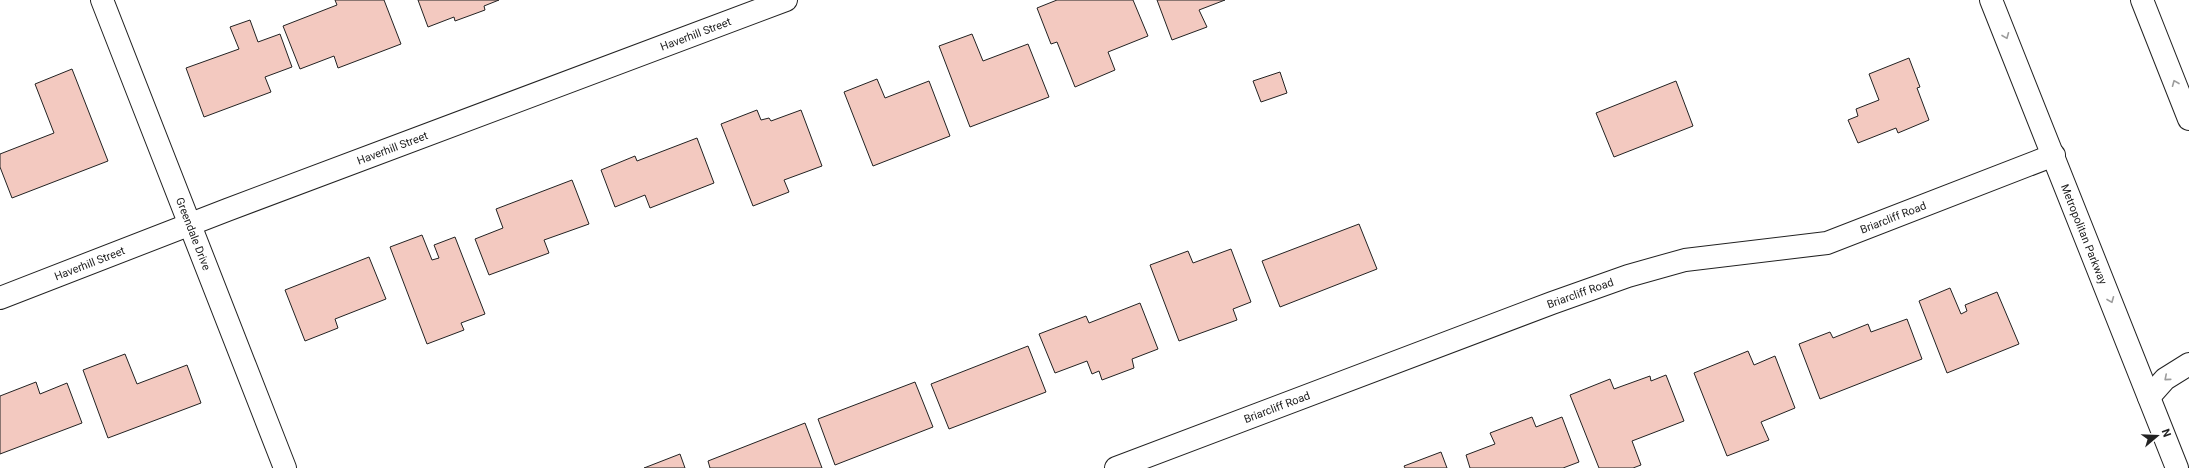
<svg xmlns="http://www.w3.org/2000/svg" width="2189" height="468" font-family="Roboto,sans-serif">
<style>
.building{fill:#f3c9c0;stroke:#222}
.lines{fill:none;stroke-linecap:round;stroke-linejoin:round}
.minor-casing{stroke:#222;stroke-width:24}
.primary-casing{stroke:#222;stroke-width:24}
.minor{stroke:#fff;stroke-width:22}
.primary{stroke:#fff;stroke-width:22}
.oneway{stroke:#9c9c9c}
.labels{text-anchor:middle;stroke-width:3;stroke-linejoin:round;paint-order:stroke}
.street-label{font-size:11px;fill:#222;stroke:#fff}
</style>
<rect width="100%" height="100%" fill="#fff"/>
<path class="building" d="M 335,0 L 384,0 L 401,44 L 338,68 L 334,56 L 300,69 L 283,26 L 337,5 Z
M 418,0 L 499,0 L 484,6 L 485,10 L 455,21 L 454,17 L 428,27 Z
M 1057,0 L 1133,0 L 1148,36 L 1108,52 L 1115,70 L 1075,87 L 1057,42 L 1051,44 L 1037,8 Z
M 1157,0 L 1225,0 L 1199,10 L 1207,27 L 1172,40 Z
M 250,20 L 258,42 L 280,34 L 292,67 L 265,77 L 271,92 L 204,117 L 186,68 L 239,49 L 230,27 Z
M 972,34 L 983,61 L 1028,44 L 1049,97 L 970,127 L 939,46 Z
M 1909,58 L 1920,87 L 1917,88 L 1929,120 L 1898,133 L 1896,128 L 1858,143 L 1848,120 L 1858,116 L 1856,109 L 1879,100 L 1869,74 Z
M 72,69 L 108,161 L 12,198 L 0,167 L 0,154 L 54,133 L 35,84 Z
M 1280,72 L 1287,93 L 1261,102 L 1253,81 Z
M 877,79 L 885,98 L 929,81 L 950,136 L 873,166 L 844,92 Z
M 1676,81 L 1693,126 L 1614,157 L 1596,113 Z
M 757,110 L 761,120 L 769,118 L 771,121 L 801,110 L 822,166 L 784,180 L 789,192 L 753,206 L 721,124 Z
M 697,138 L 714,183 L 650,208 L 645,195 L 615,207 L 601,170 L 635,156 L 637,161 Z
M 572,180 L 589,224 L 544,240 L 549,253 L 489,275 L 475,239 L 503,228 L 496,209 Z
M 1359,224 L 1377,269 L 1280,307 L 1262,261 Z
M 422,235 L 432,260 L 439,258 L 434,245 L 455,237 L 485,314 L 461,323 L 464,330 L 427,344 L 390,247 Z
M 1231,249 L 1251,302 L 1233,309 L 1237,320 L 1179,341 L 1150,265 L 1188,251 L 1193,263 Z
M 369,257 L 386,299 L 335,319 L 338,328 L 305,341 L 285,290 Z
M 1950,288 L 1961,314 L 1967,311 L 1965,305 L 1997,292 L 2019,344 L 1947,373 L 1919,301 Z
M 1140,303 L 1158,349 L 1132,359 L 1134,368 L 1102,380 L 1099,371 L 1092,374 L 1087,361 L 1055,373 L 1039,334 L 1086,316 L 1089,323 Z
M 1907,319 L 1922,359 L 1820,399 L 1799,344 L 1830,332 L 1833,338 L 1868,324 L 1871,332 Z
M 1028,346 L 1046,392 L 949,429 L 931,384 Z
M 1748,351 L 1754,365 L 1775,356 L 1795,408 L 1761,422 L 1769,440 L 1727,456 L 1694,373 Z
M 125,354 L 137,384 L 187,365 L 201,403 L 108,438 L 83,370 Z
M 1666,375 L 1684,421 L 1632,441 L 1641,465 L 1633,468 L 1599,468 L 1570,395 L 1610,379 L 1614,389 L 1650,376 L 1651,381 Z
M 36,382 L 40,394 L 67,383 L 82,423 L 0,454 L 0,396 Z
M 915,382 L 933,427 L 835,465 L 818,419 Z
M 1532,417 L 1536,427 L 1562,417 L 1579,462 L 1563,468 L 1470,468 L 1466,455 L 1495,444 L 1490,433 Z
M 805,423 L 822,468 L 710,468 L 708,461 Z
M 1441,452 L 1447,468 L 1405,468 L 1404,466 Z
M 680,454 L 685,468 L 644,468 Z"/>
<g class="lines">
<g class="minor-casing">
<g id="minor">
<path id="s1" d="M 102,0 L 285,468"/>
<path id="s2" d="M 0,298 L 227,210 L 786,0"/>
<path id="s3" d="M 1116,468 L 1552,303 L 1628,276 L 1685,260 L 1827,243 L 2054,155"/>
</g>
</g>
<g class="primary-casing">
<g id="primary">
<path id="s4" d="M 1991,0 L 2177,468"/>
<path d="M 2142,0 L 2189,119"/>
<path d="M 2149,397 L 2165,379 L 2189,364"/>
</g>
</g>
<use href="#minor" class="minor"/>
<use href="#primary" class="primary"/>
</g>
<defs><path id="oneway-chevron" d="M-2-3.5L2.5 0L-2 3.5" fill="none" stroke-width="1.6" stroke-linecap="round" stroke-linejoin="round"/></defs>
<g class="oneway">
<use href="#oneway-chevron" transform="translate(2006 36) rotate(68)"/>
<use href="#oneway-chevron" transform="translate(2175 83) rotate(-112)"/>
<use href="#oneway-chevron" transform="translate(2111 300) rotate(68)"/>
<use href="#oneway-chevron" transform="translate(2167 378) rotate(139)"/>
</g>
<g class="labels">
<g class="street-label">
<text dy="4" stroke="none"><textPath href="#s2" startOffset="744">Haverhill Street</textPath></text>
<text dy="4" stroke="none"><textPath href="#s2" startOffset="420">Haverhill Street</textPath></text>
<text dy="4" stroke="none"><textPath href="#s3" startOffset="820">Briarcliff Road</textPath></text>
<text dy="4" stroke="none"><textPath href="#s1" startOffset="251">Greendale Drive</textPath></text>
<text dy="4" stroke="none"><textPath href="#s4" startOffset="252">Metropolitan Parkway</textPath></text>
<text dy="4" stroke="none"><textPath href="#s2" startOffset="96">Haverhill Street</textPath></text>
<text dy="4" stroke="none"><textPath href="#s3" startOffset="496">Briarcliff Road</textPath></text>
<text dy="4" stroke="none"><textPath href="#s3" startOffset="172">Briarcliff Road</textPath></text>
</g>
</g>
<g transform="translate(2157 436) rotate(71)" stroke="#ffffff" stroke-width="3" paint-order="stroke">
<path d="M0-3L7 15L0 10L-7 15Z" fill="#222222"/>
<text y="-6" font-size="11" font-weight="bold" text-anchor="middle" fill="#222222">N</text>
</g>
</svg>
